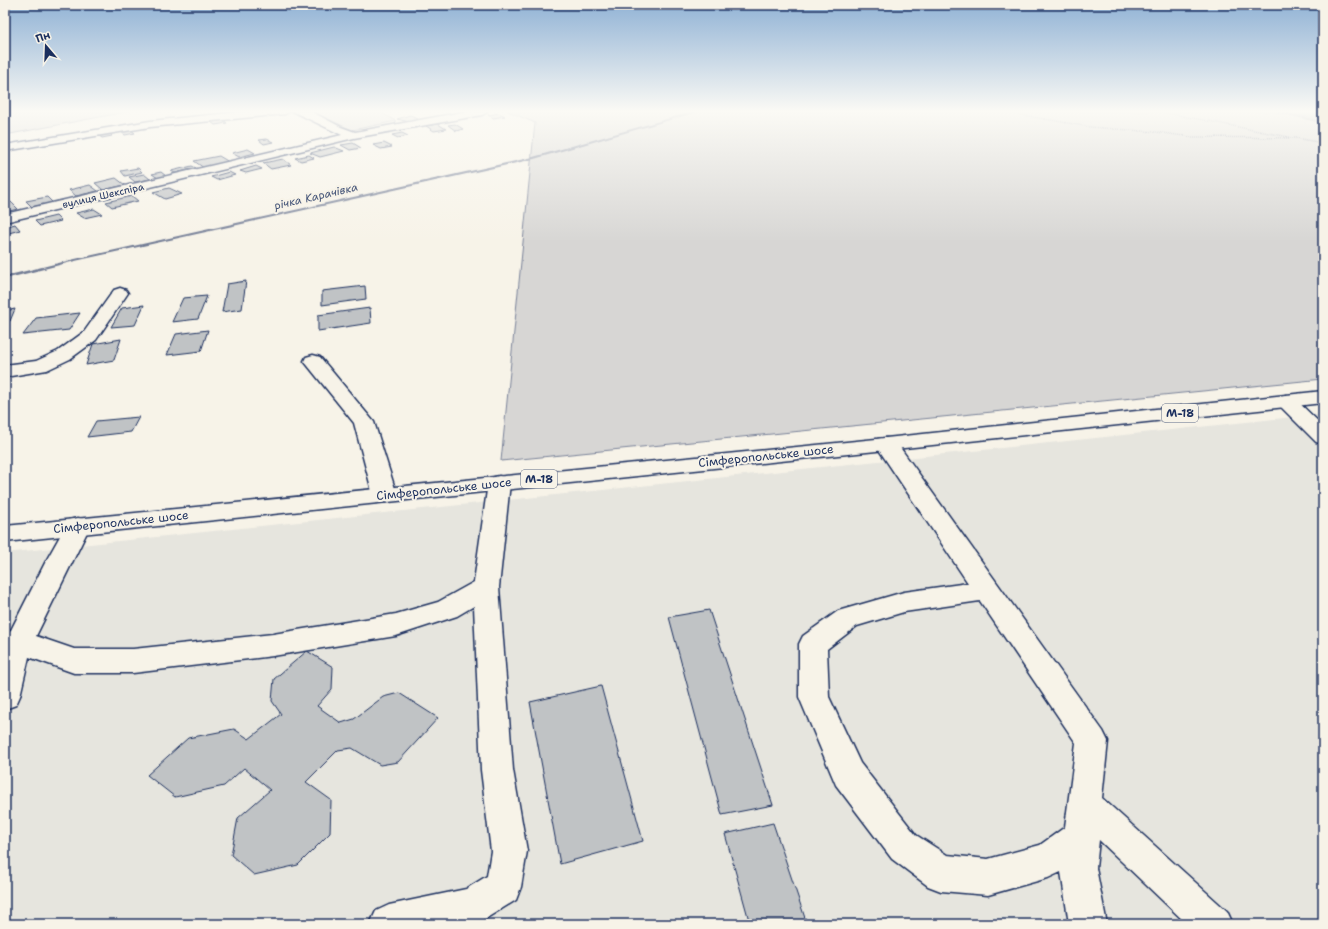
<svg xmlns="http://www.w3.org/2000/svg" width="1328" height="929" font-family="'Shantell Sans',sans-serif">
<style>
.built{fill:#e6e5de}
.green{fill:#d7d6d4;stroke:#798299}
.water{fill:#acb0b9;stroke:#727c95}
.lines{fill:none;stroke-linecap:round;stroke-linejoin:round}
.stream{fill:#727c95;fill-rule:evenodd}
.building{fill:#c0c3c5;stroke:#1b2f5e}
.minor-casing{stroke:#1b2f5e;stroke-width:3}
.highway-casing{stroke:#1b2f5e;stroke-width:3}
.path{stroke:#1b2f5e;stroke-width:1.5;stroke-dasharray:0.5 1.5;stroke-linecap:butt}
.minor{fill:#f7f3e8;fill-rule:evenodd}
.highway{fill:#f7f3e8;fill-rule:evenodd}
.labels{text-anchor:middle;stroke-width:4;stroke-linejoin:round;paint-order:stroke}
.far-street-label{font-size:10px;fill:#1b2f5e;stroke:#f7f3e8}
.far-water-label{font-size:11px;font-style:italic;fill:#465679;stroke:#f7f3e8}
.shield{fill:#f7f3e8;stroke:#5d6a87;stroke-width:1}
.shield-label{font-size:11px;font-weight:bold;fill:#1b2f5e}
.street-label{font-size:12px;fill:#1b2f5e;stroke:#f7f3e8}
</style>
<rect width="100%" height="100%" fill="#f7f3e8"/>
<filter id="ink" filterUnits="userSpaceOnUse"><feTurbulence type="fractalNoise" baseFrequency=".025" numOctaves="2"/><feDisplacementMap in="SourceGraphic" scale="8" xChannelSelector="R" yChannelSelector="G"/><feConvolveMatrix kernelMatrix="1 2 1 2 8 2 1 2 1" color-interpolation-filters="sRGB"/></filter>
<g filter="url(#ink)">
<path class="built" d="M 1323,414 L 1323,924 L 5,924 L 5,553 Z"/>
<path class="green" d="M 5,111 L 131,111 L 5,135 Z
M 311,111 L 378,111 L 396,121 L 352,130 Z
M 508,111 L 1272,111 L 1323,123 L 1323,379 L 501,461 L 535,123 Z"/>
<path class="water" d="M 1277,111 L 1323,112 L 1323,122 Z"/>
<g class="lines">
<path class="stream" d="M 695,111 L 701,111 L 534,159 L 75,261 L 5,279 L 5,276 L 75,259 L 533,157 Z"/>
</g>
<path class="building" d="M 499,113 L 505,116 L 493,118 L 488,115 Z
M 410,115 L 418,118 L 405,121 L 397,119 Z
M 223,120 L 227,123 L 215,125 L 211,122 Z
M 438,124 L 446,129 L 434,131 L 426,126 Z
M 455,124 L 463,129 L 456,131 L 448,125 Z
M 131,130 L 135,133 L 125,135 L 121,132 Z
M 109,133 L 112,136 L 102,138 L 98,135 Z
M 402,133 L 408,136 L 398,138 L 392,135 Z
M 267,139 L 273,142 L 264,144 L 259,140 Z
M 353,143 L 361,148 L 350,150 L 341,145 Z
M 384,143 L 392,147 L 381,149 L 373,145 Z
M 334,147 L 344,151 L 320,157 L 310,153 Z
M 248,149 L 255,153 L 239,157 L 232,153 Z
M 309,155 L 314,158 L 301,161 L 295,158 Z
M 219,156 L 229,162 L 204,168 L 194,161 Z
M 283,159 L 291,165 L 271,169 L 263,163 Z
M 192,166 L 196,168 L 175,173 L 171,171 Z
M 256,166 L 262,169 L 246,173 L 240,171 Z
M 138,168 L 142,172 L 125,176 L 121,171 Z
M 161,172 L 166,176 L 158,178 L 152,174 Z
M 229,172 L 235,175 L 217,180 L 211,177 Z
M 144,174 L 150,179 L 135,182 L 129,177 Z
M 116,178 L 125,185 L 103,190 L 95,183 Z
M 90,185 L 98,191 L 76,196 L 69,190 Z
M 169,188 L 182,194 L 165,199 L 153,192 Z
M 132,196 L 138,201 L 112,207 L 106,202 Z
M 47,197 L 53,203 L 32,207 L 26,201 Z
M 11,202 L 18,209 L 5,212 L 5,203 Z
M 94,209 L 102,214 L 84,218 L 76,213 Z
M 56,216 L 61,221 L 40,226 L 35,221 Z
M 15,224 L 20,230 L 5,234 L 5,227 Z
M 246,281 L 242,309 L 222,312 L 227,284 Z
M 365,286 L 366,299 L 322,305 L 322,291 Z
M 207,296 L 198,319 L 172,322 L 183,298 Z
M 144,305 L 135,325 L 111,327 L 122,308 Z
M 370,308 L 371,323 L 318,331 L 318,315 Z
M 15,309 L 10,321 L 5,322 L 5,311 Z
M 80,313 L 69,330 L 23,335 L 36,318 Z
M 208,330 L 201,351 L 167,355 L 176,334 Z
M 121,339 L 114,360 L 86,365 L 93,344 Z
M 139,417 L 131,432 L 87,437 L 96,421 Z
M 709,610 L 773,805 L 722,815 L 669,617 Z
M 307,651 L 333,667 L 332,689 L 317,706 L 341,723 L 354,719 L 383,697 L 399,693 L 438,718 L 398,762 L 380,765 L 352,748 L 338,750 L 306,782 L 331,800 L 330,833 L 298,865 L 254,875 L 231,855 L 238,818 L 270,790 L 244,768 L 224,786 L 175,797 L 147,775 L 188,738 L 234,729 L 249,739 L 281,714 L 272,701 L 274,679 Z
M 601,686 L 643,841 L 560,864 L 530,702 Z
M 773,823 L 807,924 L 750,924 L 725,834 Z"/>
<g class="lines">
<g class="minor-casing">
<path id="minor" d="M 249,111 L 290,111 L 285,114 L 150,127 L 5,151 L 5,145 L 150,121 Z
M 292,111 L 310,111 L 341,127 L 355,132 L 468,111 L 487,112 L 482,115 L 354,138 L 5,222 L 5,214 L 342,135 Z
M 120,288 L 126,290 L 128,293 L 96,340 L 70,359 L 47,370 L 5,377 L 5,365 L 36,361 L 58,351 L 84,332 L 114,290 Z
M 313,355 L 320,357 L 374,422 L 397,495 L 393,500 L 385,502 L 377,500 L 373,495 L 354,423 L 304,361 L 306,357 Z
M 1286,395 L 1293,397 L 1323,426 L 1323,444 L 1316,442 L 1279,405 L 1276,401 L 1279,397 Z
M 886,438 L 894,439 L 1103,731 L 1108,741 L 1102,798 L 1227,911 L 1233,924 L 1187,924 L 1099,840 L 1096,868 L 1107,924 L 1069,924 L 1061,872 L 1048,878 L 988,895 L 941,891 L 928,886 L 892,859 L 836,785 L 799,697 L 799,644 L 803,636 L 838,611 L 904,592 L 968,583 L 875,444 L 878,439 ZM 980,601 L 1076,743 L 1065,827 L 1040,845 L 988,859 L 947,855 L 916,835 L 860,763 L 829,697 L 827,649 L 857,626 L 904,612 Z
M 499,476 L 507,478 L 510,483 L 499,587 L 513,770 L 527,851 L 521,887 L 516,900 L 485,919 L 473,924 L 370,924 L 376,911 L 389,905 L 466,889 L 487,876 L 491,851 L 481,770 L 474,606 L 457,616 L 396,636 L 273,656 L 133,673 L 74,673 L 29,657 L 20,696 L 16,705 L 5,709 L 5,633 L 10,632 L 46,561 L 69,520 L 78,518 L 87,520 L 90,526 L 36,636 L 74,649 L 133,649 L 273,634 L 396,614 L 438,602 L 474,582 L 488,483 L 491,478 Z"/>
</g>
<g class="highway-casing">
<path id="highway" d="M 1323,391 L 1323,403 L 886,450 L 5,542 L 5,526 L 886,438 Z"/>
</g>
<path class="path" d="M 1000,111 L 1090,127 L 1156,132 L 1191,137 L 1296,138
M 1157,111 L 1289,137
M 1296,138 L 1323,143"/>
<use href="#minor" class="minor"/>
<use href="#highway" class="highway"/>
</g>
</g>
<linearGradient id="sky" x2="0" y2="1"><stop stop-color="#90b2d5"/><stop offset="0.46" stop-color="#fbfaf5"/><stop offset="1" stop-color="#fbfaf5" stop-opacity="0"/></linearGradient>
<rect width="1328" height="242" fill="url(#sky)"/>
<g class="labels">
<g class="far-street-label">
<text transform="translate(103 195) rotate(-13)" y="4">вулиця Шекспіра</text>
</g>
<g class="far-water-label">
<text transform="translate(316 196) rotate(-13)" y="4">річка Карачівка</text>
</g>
<g class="shield">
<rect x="1162" y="404" width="36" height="18" rx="3"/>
<rect x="521" y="470" width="36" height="18" rx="3"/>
</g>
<g class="shield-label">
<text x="1180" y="417">М-18</text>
<text x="539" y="483">М-18</text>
</g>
<g class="street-label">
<text transform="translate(766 456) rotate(-6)" y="4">Сімферопольське шосе</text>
<text transform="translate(444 489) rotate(-6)" y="4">Сімферопольське шосе</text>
<text transform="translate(121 522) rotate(-6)" y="4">Сімферопольське шосе</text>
</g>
</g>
<rect width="1328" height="929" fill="none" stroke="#f7f3e8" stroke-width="20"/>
<rect x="10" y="10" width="1308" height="909" fill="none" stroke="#1b2f5e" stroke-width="1.5" filter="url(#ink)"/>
<g transform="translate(46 46) rotate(341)" stroke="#f7f3e8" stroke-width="3" paint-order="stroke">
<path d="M0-3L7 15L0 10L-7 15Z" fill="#1b2f5e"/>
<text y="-6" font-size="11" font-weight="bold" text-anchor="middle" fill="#1b2f5e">Пн</text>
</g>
</svg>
